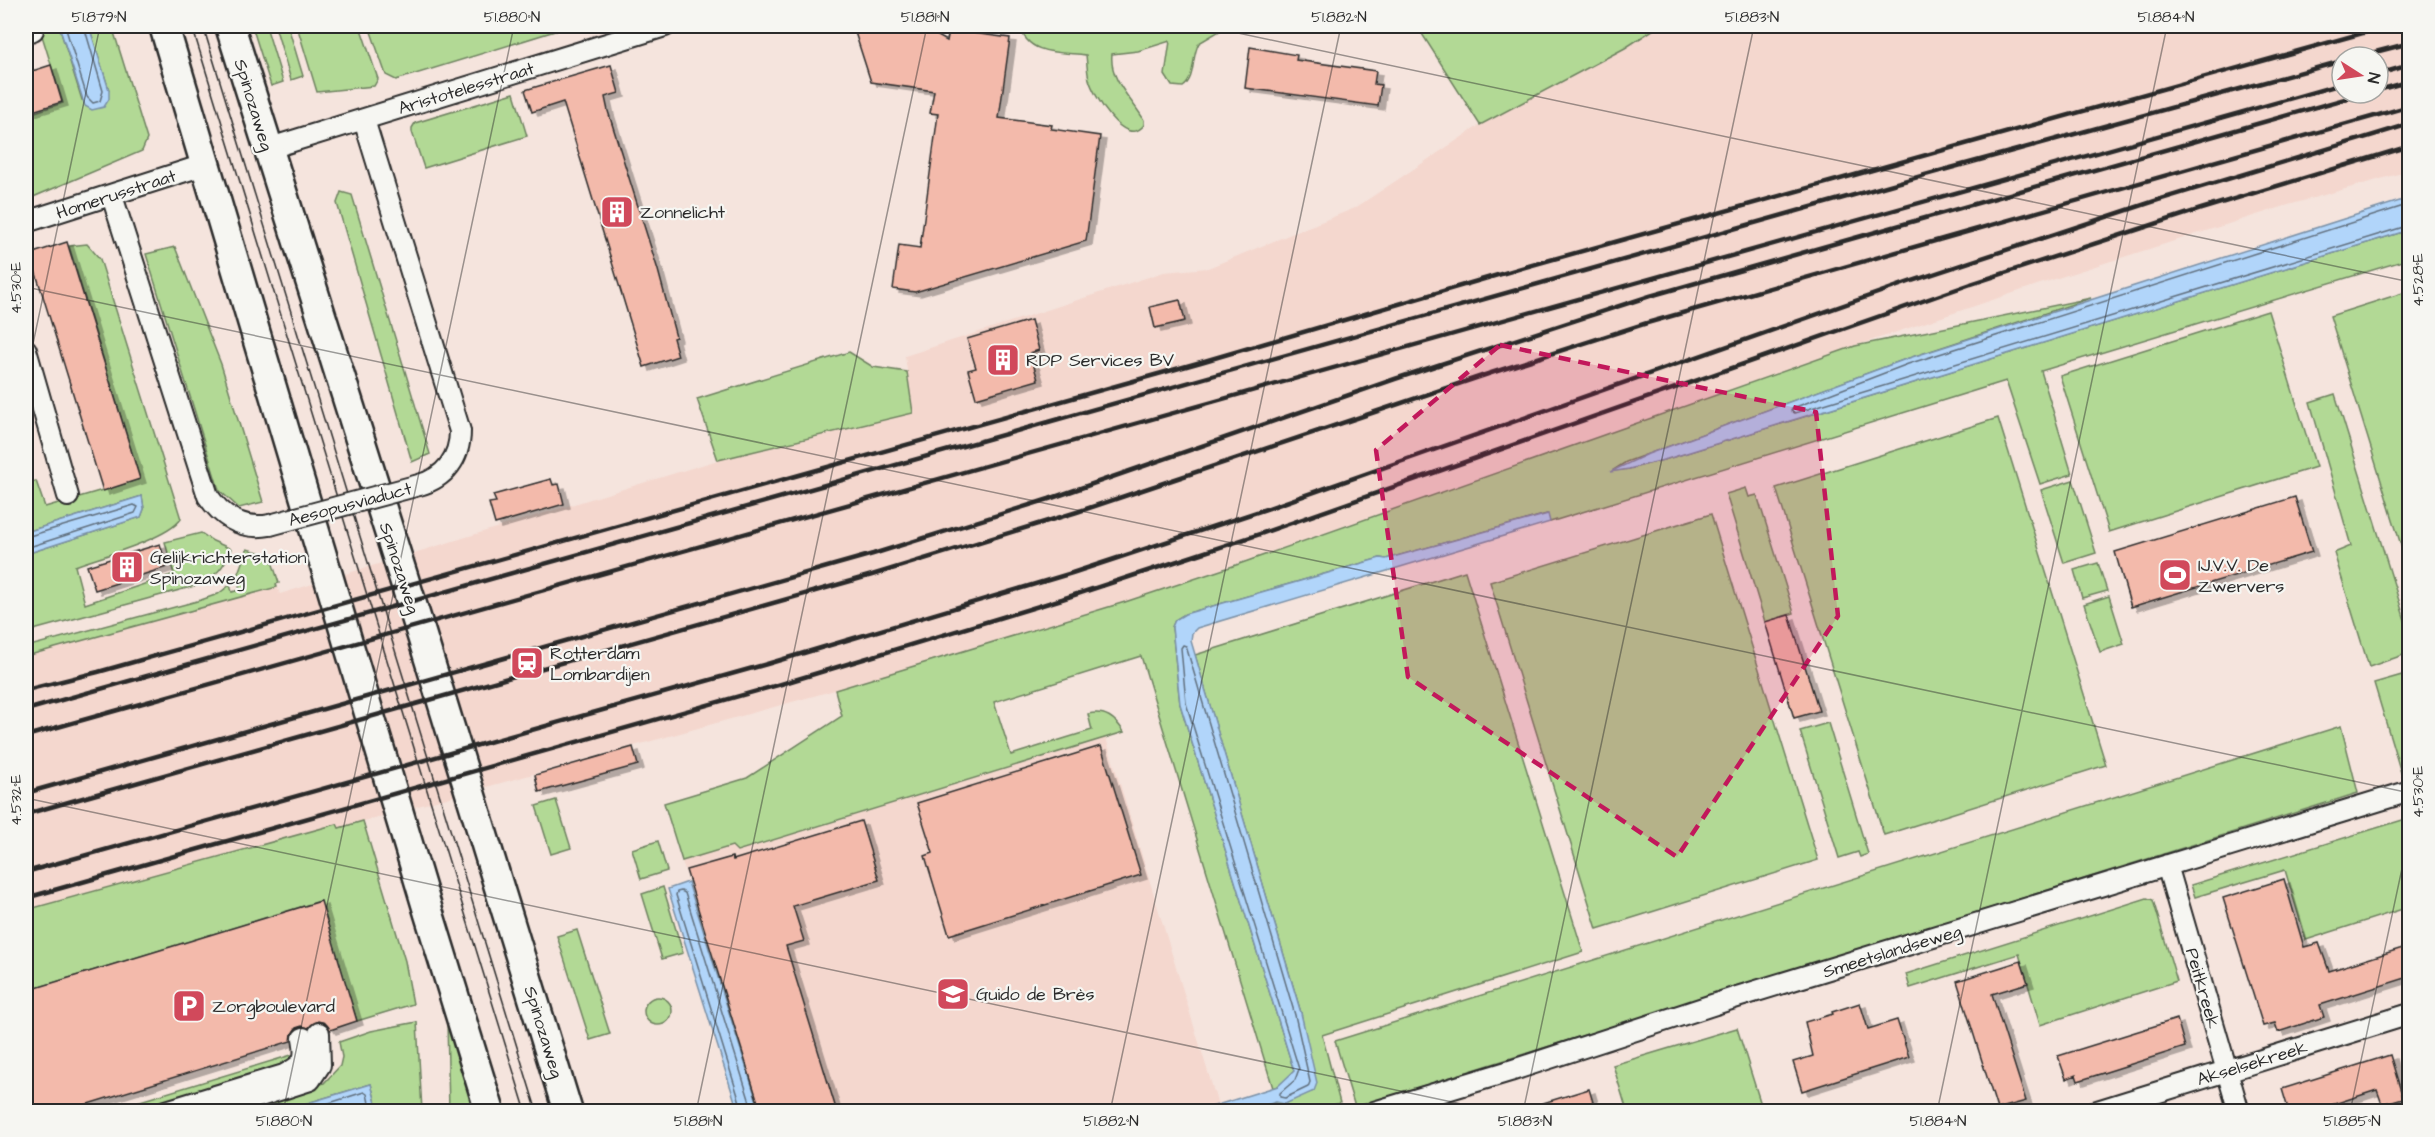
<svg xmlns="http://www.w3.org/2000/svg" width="2435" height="1137" font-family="'Architects Daughter',sans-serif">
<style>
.built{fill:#f4d7ce;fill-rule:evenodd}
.green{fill:#b2d995;stroke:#6e8260;stroke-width:1.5}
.water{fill:#b1d5fa;stroke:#7b91a7;stroke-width:1.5}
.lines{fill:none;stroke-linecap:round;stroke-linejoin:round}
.shore{stroke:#616f7e;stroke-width:1.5}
.building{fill:#f3baab;stroke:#2b2b2b;stroke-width:1.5;filter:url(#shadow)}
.street-casing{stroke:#2b2b2b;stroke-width:24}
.secondary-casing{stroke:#2b2b2b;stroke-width:33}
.street{stroke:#f6f6f2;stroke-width:20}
.secondary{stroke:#f6f6f2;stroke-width:28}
.tram{stroke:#2b2b2b;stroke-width:1.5}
.rail{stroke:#2b2b2b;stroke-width:4.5}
.street-bridge-casing{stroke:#2b2b2b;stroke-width:24;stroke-linecap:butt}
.street-bridge{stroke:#f6f6f2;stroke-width:20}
.marked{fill:#c2185b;fill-opacity:0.2;stroke:#c2185b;stroke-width:4.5;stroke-dasharray:12 8;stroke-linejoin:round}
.ticks{fill:none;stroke:#2b2b2b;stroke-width:1.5;stroke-opacity:0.45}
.labels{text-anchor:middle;stroke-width:4.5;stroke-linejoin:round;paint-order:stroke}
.street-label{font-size:18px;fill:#2b2b2b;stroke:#f6f6f2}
.poi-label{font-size:18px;fill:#2b2b2b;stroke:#f6f6f2;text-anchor:start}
.neatline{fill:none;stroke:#2b2b2b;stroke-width:2}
.ticks-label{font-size:15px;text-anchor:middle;fill:#2b2b2b}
</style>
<defs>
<filter id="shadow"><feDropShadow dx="6" dy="4" stdDeviation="0" flood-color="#0004"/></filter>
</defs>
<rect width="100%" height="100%" fill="#f5e4dd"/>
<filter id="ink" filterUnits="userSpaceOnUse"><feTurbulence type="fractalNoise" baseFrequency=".0167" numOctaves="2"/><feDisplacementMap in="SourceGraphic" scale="12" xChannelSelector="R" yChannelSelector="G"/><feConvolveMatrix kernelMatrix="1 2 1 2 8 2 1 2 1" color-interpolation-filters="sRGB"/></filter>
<g filter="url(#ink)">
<path class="built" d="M 1659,26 L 2409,26 L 2409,171 L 2285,206 L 2070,274 L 1855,346 L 1557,453 L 1125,602 L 835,690 L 339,828 L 337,824 L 26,910 L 26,649 L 276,584 L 280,594 L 718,460 L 913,413 L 905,356 L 1164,272 L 1208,268 L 1355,208 L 1480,125 L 1625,48 ZM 2342,57 L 2378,57 L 2378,93 L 2342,93 Z
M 1106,738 L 1218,1105 L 1198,1112 L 760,1111 L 682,861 L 732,846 L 737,851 Z"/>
<path class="green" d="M 39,26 L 59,26 L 82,100 L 109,90 L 89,26 L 112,26 L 147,139 L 142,151 L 26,200 L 26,115 L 63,103 Z
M 252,26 L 266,26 L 283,82 L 271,86 Z
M 275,26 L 288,26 L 303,76 L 291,80 Z
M 297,26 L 360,26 L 378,79 L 374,86 L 317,92 Z
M 369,26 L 571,26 L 396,80 L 386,75 Z
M 1020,26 L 1228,26 L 1199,43 C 1191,57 1196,78 1183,87 L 1172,86 L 1165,75 L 1170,41 L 1138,51 L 1112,54 C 1109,80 1132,99 1144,120 L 1144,125 C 1125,150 1093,94 1089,79 C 1087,71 1087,63 1086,55 C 1061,52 1027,56 1020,26 Z
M 1417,26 L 1659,26 L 1625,48 L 1480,125 Z
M 514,93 L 527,136 L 424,168 L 412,132 L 412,128 L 415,123 Z
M 341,192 L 352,195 L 430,454 L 412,462 L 337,203 Z
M 2409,230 L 2409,259 L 2041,371 L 2072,474 L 2040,484 L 2006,381 L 1550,522 L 1547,514 L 1386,559 L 1380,558 L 1185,614 L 1175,620 L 1172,627 L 1180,704 L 1294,1071 L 1284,1083 L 1273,1088 L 1141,656 L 994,702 L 1011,755 L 1092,730 L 1088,714 C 1105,710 1115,718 1124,732 L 737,851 L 732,846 L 682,861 L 664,803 L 747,778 L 842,716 L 835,690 L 1125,602 L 1239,564 L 1855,346 L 2091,298 L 1906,359 L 1648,454 L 1626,462 L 1612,471 L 1629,469 L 1667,459 Z
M 87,244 L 100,259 L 181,519 C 167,539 100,557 75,566 L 85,604 L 174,574 L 165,542 L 201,533 L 213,541 L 231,549 C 224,568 216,576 198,585 L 26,632 L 26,554 L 141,517 L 144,509 L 142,496 L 26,532 L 26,475 L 29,474 L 32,482 L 36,481 L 45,507 L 140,479 L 69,246 Z
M 175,247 L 221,364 L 263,502 L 239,508 L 219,490 L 146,254 Z
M 2409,291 L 2410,291 L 2409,571 L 2330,316 Z
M 2268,311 L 2316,467 L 2109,532 L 2060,376 Z
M 849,352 L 873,367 L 907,372 L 913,413 L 718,460 L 697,399 Z
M 2335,394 L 2409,633 L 2409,653 L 2369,667 L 2334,553 L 2351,546 L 2310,402 Z
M 1998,418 L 2106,765 L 1884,835 L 1776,488 Z
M 2073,480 L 2096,553 L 2064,563 L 2041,490 Z
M 1746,488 L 1749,497 L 1757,495 L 1794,613 L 1765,622 L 1726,494 Z
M 1711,514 L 1818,860 L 1597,929 L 1490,582 Z
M 247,549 L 270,555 L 279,583 L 276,584 L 277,587 L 26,656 L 26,647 L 201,600 L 218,594 L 230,585 L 232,592 L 240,590 L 237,576 Z
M 2098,563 L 2107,591 L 2082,598 L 2074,570 Z
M 1465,571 L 1583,952 L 1322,1035 L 1340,1103 L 1311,1111 L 1266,1111 L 1264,1106 L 1314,1091 L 1301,1013 L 1195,655 Z
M 2109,596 L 2124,644 L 2100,652 L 2084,604 Z
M 2402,675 L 2409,692 L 2410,773 L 2402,776 L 2374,683 Z
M 1828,723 L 1868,854 L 1860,857 L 1858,852 L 1839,858 L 1800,731 Z
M 2341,726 L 2358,793 L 1355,1107 L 1335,1041 Z
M 556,800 L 571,848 L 551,854 L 536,806 Z
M 2409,818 L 2409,907 L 2306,940 L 2285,870 L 2195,897 L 2191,885 Z
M 363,821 L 405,961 L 413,1004 L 357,1021 L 320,901 L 26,991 L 26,910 L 337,824 L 339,828 Z
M 658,841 L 667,871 L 641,879 L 632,849 Z
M 663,887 L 683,953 L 662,959 L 642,894 Z
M 2147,898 L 2153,900 L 2177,981 L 2040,1025 L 2019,954 L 1910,988 L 1906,974 Z
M 577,930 L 610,1034 L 590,1040 L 557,936 Z
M644 1011a14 14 0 1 1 28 0a14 14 0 1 1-28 0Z
M 447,1021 L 471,1099 L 475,1111 L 449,1111 Z
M 417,1022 L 422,1111 L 378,1111 L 371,1084 L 281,1111 L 233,1112 L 324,1083 L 340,1066 L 342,1057 L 339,1042 L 371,1031 Z
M 1737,1028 L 1763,1111 L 1627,1111 L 1613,1065 Z
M 295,1054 L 292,1063 L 136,1111 L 104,1112 Z"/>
<path class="water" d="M 59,26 L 89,26 L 109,90 L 109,99 L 104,107 L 92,110 L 85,106 Z
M 2409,198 L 2409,230 L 1667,459 L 1629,469 L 1610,472 L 1648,454 L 1906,359 Z
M 142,496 L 144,509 L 141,517 L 26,554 L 26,532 Z
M 1548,514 L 1550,522 L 1197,628 L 1192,633 L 1191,641 L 1301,1013 L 1317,1083 L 1314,1091 L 1285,1104 L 1276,1102 L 1245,1111 L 1198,1111 L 1278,1086 L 1294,1071 L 1180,704 L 1172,627 L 1175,620 L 1185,614 L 1380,558 L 1386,559 Z
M 688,882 L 760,1111 L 738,1111 L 668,889 Z
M 371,1084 L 378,1111 L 281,1111 Z"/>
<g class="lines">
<path class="shore" d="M 65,26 L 87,97 L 93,103 L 100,101 L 103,91 L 84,26
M 2410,204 L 1908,364 L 1793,408 L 1791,411 L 1795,413 L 2410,225
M 26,537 L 134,505 L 138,507 L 135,513 L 26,548
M 1183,645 L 1186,646 L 1189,656 L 1295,1015 L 1310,1082 L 1308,1087 L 1285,1098 L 1280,1097 L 1280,1093 L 1295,1080 L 1299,1069 L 1186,703 L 1181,648 Z
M 301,1112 L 364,1092 L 367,1094 L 371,1112
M 743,1112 L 676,895 L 677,892 L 681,891 L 685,893 L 753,1112"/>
</g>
<path class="building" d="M 853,26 L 920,26 L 947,41 L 949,30 L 1010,38 L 999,118 L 1052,125 L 1051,129 L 1100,136 L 1086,241 L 915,292 L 893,289 L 899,245 L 920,248 L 938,114 L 930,113 L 934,91 L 871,82 Z
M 1250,47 L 1297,55 L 1296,60 L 1376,71 L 1374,84 L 1381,85 L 1378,106 L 1245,88 Z
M 51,65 L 62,102 L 26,113 L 26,73 Z
M 611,65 L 619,93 L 605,97 L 608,111 L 658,270 L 676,337 L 673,338 L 678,356 L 644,367 L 563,102 L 532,112 L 525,90 Z
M 67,242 L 140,479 L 103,491 L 30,254 Z
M 1180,300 L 1185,321 L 1155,328 L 1150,307 Z
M 1031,320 L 1039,350 L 1030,353 L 1038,380 L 976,398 L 968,370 L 976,368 L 967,339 Z
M 551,479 L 553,485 L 559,484 L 564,504 L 495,524 L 489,503 L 496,502 L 493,495 Z
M 2295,497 L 2312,552 L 2131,607 L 2115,552 Z
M 160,544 L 167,567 L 95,590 L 87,566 Z
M 1789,615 L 1819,711 L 1794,718 L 1765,622 Z
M 1101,746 L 1141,875 L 949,935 L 925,856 L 933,853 L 917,803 Z
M 633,747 L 638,765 L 539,792 L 535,775 Z
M 861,821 L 879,880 L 793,906 L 804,941 L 786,946 L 837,1112 L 761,1112 L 686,870 L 732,857 L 733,860 Z
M 2284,879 L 2304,947 L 2319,943 L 2329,971 L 2409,946 L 2409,977 L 2320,1005 L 2324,1017 L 2278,1032 L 2275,1023 L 2263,1026 L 2223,898 Z
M 321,901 L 357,1021 L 330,1030 L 325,1023 L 318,1021 L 308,1028 L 302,1026 L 296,1028 L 292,1034 L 291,1041 L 62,1112 L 26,1112 L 26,991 Z
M 2021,961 L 2028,983 L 1992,994 L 2026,1101 L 1997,1109 L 1957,981 Z
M 1860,1003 L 1868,1029 L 1897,1020 L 1909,1057 L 1802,1091 L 1793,1062 L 1813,1056 L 1805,1022 L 1833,1014 L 1832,1012 Z
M 2177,1019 L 2185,1047 L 2078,1081 L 2076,1075 L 2066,1079 L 2058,1056 Z
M 2390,1055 L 2403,1098 L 2382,1104 L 2377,1090 L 2310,1112 L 2289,1112 L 2282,1089 Z
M 1589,1089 L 1596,1112 L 1530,1112 L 1530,1107 Z"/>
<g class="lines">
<g class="street-casing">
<path id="street" d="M 26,33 L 33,30
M 364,120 L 460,431 C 460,458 445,478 419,485
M 267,149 L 665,26
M 112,196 L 208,496 C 223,518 243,530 270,525
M 26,222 L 207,164
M 26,350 L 68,496
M 2167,865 L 2239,1112
M 163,1112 L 284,1075 C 304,1064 307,1061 303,1038
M 211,1112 L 310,1080 L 320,1065 L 319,1033
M 1374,1112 L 1510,1071 L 1737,997 L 2410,791
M 2094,1112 L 2410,1014"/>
</g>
<g class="secondary-casing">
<path id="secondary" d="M 164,26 L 429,914 L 490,1112
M 230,26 L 421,633 L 568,1112"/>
</g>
<use href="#street" class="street"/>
<use href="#secondary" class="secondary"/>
<path class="tram" d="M 192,26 L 526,1112
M 203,26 L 537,1112"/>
<path class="rail" d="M 2356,57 L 2410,43
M 2378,74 L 2410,65
M 2378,90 L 2410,81
M 26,690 L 98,672 L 1201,362 L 1525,267 L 2388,26
M 26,710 L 1925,175 L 2342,61
M 26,736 L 2342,84
M 26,793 L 873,554 L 1049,499 L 1395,379 L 1650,296 L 2366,93
M 26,814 L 872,575 L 1077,512 L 1488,374 L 1647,323 L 2410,106
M 26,872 L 767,664 L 1072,573 L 1269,508 L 1909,282 L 2158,200 L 2410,124
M 26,898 L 778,685 L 1062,599 L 1260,534 L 1971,284 L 2201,209 L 2410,146"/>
<g class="street-bridge-casing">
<path id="street-bridge" d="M 270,525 L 419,485"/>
</g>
<use href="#street-bridge" class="street-bridge"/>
</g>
</g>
<path class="marked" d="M 1500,345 L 1816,412 L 1838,616 L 1677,857 L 1408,677 L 1376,450 Z"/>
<path class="ticks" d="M 1205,26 L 2410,282M 26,287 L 2410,793M 26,377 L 100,26M 26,798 L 1499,1112M 283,1112 L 514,26M 696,1112 L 927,26M 1110,1112 L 1341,26M 1523,1112 L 1754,26M 1937,1112 L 2167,26M 2350,1112 L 2410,831"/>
<defs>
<g id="building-square" transform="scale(1.725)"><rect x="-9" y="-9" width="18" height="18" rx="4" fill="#d1495b" stroke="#f6f6f2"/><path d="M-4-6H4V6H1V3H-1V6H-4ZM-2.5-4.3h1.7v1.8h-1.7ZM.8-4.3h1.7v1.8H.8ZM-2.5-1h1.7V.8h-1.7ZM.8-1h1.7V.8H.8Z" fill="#fff"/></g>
<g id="stadium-square" transform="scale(1.725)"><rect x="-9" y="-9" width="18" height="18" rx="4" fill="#d1495b" stroke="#f6f6f2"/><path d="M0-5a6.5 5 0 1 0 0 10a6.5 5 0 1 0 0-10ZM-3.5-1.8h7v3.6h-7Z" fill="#fff"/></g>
<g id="station-square" transform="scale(1.725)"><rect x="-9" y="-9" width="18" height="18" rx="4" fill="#d1495b" stroke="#f6f6f2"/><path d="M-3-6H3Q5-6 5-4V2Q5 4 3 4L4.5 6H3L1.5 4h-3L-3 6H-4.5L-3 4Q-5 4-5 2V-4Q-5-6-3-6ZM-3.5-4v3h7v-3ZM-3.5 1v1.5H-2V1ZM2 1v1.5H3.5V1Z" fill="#fff"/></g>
<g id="school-square" transform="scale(1.725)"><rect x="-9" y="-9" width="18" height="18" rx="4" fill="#d1495b" stroke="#f6f6f2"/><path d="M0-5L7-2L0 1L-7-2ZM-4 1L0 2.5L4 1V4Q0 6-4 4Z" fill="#fff"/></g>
<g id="parking-square" transform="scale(1.725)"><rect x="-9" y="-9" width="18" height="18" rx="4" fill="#d1495b" stroke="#f6f6f2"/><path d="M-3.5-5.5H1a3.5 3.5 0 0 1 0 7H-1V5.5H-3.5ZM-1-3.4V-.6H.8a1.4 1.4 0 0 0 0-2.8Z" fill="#fff"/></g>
</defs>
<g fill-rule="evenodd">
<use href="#building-square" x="617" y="212"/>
<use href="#building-square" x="1003" y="360"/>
<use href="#building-square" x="127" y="567"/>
<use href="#stadium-square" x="2175" y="575"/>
<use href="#station-square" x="527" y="663"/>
<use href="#school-square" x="953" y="994"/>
<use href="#parking-square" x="189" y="1006"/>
</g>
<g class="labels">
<g class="street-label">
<text transform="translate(466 88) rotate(-17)" y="6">Aristotelesstraat</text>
<text transform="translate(254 105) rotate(73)" y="6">Spinozaweg</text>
<text transform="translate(116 194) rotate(-18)" y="6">Homerusstraat</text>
<text transform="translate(350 504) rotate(-15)" y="6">Aesopusviaduct</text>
<text transform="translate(400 568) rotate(72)" y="6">Spinozaweg</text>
<text transform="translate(1892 951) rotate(-17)" y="6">Smeetslandseweg</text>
<text transform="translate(2203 988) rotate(74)" y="6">Peitkreek</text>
<text transform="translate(544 1032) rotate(73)" y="6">Spinozaweg</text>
<text transform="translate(2252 1063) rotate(-17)" y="6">Akselsekreek</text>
</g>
<g class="poi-label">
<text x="640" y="218">Zonnelicht</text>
<text x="1026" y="366">RDP Services BV</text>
<text x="150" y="563">Gelijkrichterstation<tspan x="150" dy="21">Spinozaweg</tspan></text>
<text x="2198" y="571">IJ.V.V. De<tspan x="2198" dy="21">Zwervers</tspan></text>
<text x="550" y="659">Rotterdam<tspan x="550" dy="21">Lombardijen</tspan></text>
<text x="976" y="1000">Guido de Brès</text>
<text x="212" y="1012">Zorgboulevard</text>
</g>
</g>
<rect width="2435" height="1137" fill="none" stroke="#f6f6f2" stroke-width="66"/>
<g transform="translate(2360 75) rotate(102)"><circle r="28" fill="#f6f6f2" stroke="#a5a5a2" stroke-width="1.5"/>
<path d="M0-4.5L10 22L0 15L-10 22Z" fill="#d1495b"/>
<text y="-9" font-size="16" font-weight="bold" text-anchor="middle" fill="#2b2b2b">N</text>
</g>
<rect x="33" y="33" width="2369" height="1071" class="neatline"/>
<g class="ticks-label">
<text x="99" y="22">51.879°N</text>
<text x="512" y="22">51.880°N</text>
<text x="925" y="22">51.881°N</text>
<text x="1339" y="22">51.882°N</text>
<text x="1752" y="22">51.883°N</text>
<text x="2166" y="22">51.884°N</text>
<text transform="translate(2418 280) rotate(-90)" y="5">4.528°E</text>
<text transform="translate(16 288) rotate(-90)" y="5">4.530°E</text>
<text transform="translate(2418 792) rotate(-90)" y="5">4.530°E</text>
<text transform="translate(16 800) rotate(-90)" y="5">4.532°E</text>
<text x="284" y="1126">51.880°N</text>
<text x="698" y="1126">51.881°N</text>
<text x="1111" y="1126">51.882°N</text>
<text x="1525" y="1126">51.883°N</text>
<text x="1938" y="1126">51.884°N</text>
<text x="2352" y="1126">51.885°N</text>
</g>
</svg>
